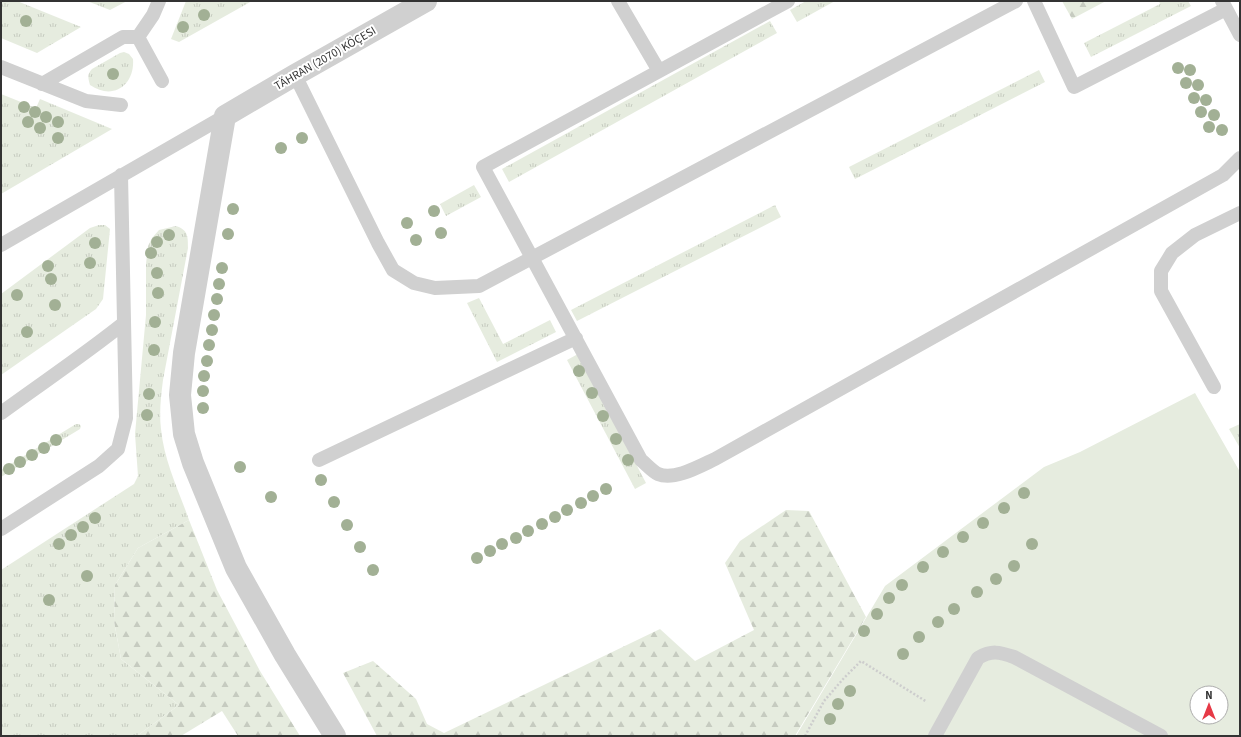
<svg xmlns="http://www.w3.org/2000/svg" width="1241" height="737" font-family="'Source Sans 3',sans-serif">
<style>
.grass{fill:url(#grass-tufts)}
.forest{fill:url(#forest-firs)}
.garden{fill:#e6ecdf;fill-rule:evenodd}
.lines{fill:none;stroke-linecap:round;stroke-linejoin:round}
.path{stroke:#cdcdcd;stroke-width:2.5;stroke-dasharray:2 2;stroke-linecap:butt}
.service{stroke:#d0d0d0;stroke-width:14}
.minor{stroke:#d0d0d0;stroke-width:22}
.tree{fill:#a2b095}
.labels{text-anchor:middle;stroke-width:4;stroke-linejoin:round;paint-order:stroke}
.street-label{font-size:12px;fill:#333;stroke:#fff}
</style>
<defs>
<pattern id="grass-tufts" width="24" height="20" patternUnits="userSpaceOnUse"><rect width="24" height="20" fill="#e6ecdf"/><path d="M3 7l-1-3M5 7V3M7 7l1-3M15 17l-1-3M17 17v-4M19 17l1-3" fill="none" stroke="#c6cbc0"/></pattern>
<pattern id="forest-firs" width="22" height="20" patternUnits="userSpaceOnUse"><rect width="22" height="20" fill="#e6ecdf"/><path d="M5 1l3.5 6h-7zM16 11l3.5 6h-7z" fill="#c6cbc0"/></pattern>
</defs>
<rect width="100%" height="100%" fill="#fff"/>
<path class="grass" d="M 1,1 L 17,1 L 81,27 L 37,53 L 1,38 Z
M 87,1 L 127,1 L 110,10 Z
M 186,1 L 252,1 L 179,42 L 171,39 Z
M 806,1 L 835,1 L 797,22 L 790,10 Z
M 1159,1 L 1188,1 L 1191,6 L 1091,57 L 1084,43 L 1160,4 Z
M 770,21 L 777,33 L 509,182 L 502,169 Z
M 124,52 L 129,54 L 133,59 C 135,85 113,101 90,85 C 88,78 87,74 92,69 L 120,53 Z
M 1039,70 L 1045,82 L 855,179 L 849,167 Z
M 1,94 L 36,108 L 40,99 L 112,129 L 1,194 Z
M 474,185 L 481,197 L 446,216 L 440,204 Z
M 775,205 L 781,217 L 577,321 L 571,310 Z
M 99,225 L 105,225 L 110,229 L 103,299 L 96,309 L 1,375 L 1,294 L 90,228 Z
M 176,226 C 188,230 188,236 188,248 L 163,380 C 161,396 159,413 161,429 C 164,461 179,491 189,520 L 138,548 L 115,585 L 114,621 L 121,659 L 179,705 L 137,736 L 1,736 L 1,570 L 134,484 L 138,476 L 135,434 L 146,315 L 146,264 L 148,246 L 152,238 L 159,230 Z
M 479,298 L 503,344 L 550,320 L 556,332 L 497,362 L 467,303 Z
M 578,354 L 646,483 L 635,489 L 567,360 Z
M 76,424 L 79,424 L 81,426 L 80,429 L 1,477 L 1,470 Z
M 1240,424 L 1240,448 L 1229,429 Z"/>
<path class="forest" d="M 1062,1 L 1106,1 L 1072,19 Z
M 786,510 L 809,511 L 866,617 L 795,736 L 377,736 L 343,673 L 373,661 L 416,699 L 427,724 L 444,733 L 660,629 L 695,661 L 754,630 L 725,563 L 740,541 Z
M 189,520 L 217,590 L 260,671 L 300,736 L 238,736 L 222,711 L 181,736 L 137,736 L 179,705 L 121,659 L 114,621 L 115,585 L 138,548 Z"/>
<path class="garden" d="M 1195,393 L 1240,472 L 1240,736 L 796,736 L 885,586 L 1044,467 L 1080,452 ZM 1197,693 L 1221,693 L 1221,717 L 1197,717 Z"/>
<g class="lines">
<path class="path" d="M 805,736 L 824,701 L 844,678 L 861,661 L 927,702"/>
<path class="service" d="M 618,1 L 659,71
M 788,1 L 483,167 L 641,460 C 646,464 652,471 658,474 C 674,481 700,466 715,459 L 1223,175 L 1240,158
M 1034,1 L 1074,87 L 1226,9
M 1222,1 L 1240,35
M 138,37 L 153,15 L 159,1
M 1,67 L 86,101 L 121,105
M 295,75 L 378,243 L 393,270 L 414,283 L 435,288 L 479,286 L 1016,1
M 42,84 L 123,37 L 138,37 L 162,81
M 1,245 L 225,116
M 1214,387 L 1161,291 L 1161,271 L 1172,253 L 1195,235 L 1240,213
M 1,413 C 42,383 84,355 124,323
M 319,460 L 576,338
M 1,529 L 99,466 L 118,449 L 126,418 L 121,175
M 935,736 L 978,658 C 992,650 999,652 1014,657 L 1161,736"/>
<path class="minor" d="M 335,736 L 285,655 L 236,568 L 193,463 L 184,434 L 180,395 L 184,353 L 225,116 L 295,75 L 426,1"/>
</g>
<g class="tree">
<circle cx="204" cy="15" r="6"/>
<circle cx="26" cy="21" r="6"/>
<circle cx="183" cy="27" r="6"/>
<circle cx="1178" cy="68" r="6"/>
<circle cx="1190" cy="70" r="6"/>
<circle cx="113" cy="74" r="6"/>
<circle cx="1186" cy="83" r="6"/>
<circle cx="1198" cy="85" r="6"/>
<circle cx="1194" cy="98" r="6"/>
<circle cx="1206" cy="100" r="6"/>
<circle cx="24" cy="107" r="6"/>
<circle cx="35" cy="112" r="6"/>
<circle cx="1201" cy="112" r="6"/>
<circle cx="1214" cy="115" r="6"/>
<circle cx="46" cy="117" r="6"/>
<circle cx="28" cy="122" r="6"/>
<circle cx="58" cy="122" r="6"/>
<circle cx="1209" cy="127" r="6"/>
<circle cx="40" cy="128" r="6"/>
<circle cx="1222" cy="130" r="6"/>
<circle cx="58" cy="138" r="6"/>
<circle cx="302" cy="138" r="6"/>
<circle cx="281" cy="148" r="6"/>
<circle cx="233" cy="209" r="6"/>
<circle cx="434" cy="211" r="6"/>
<circle cx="407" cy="223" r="6"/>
<circle cx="441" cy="233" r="6"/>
<circle cx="228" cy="234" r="6"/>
<circle cx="169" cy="235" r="6"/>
<circle cx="416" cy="240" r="6"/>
<circle cx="157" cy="242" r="6"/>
<circle cx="95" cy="243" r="6"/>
<circle cx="151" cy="253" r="6"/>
<circle cx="90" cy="263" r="6"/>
<circle cx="48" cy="266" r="6"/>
<circle cx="222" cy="268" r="6"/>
<circle cx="157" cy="273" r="6"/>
<circle cx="51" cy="279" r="6"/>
<circle cx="219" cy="284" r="6"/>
<circle cx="158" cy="293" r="6"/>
<circle cx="17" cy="295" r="6"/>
<circle cx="217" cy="299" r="6"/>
<circle cx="55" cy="305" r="6"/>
<circle cx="214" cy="315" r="6"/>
<circle cx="155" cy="322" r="6"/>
<circle cx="212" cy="330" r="6"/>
<circle cx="27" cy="332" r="6"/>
<circle cx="209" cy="345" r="6"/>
<circle cx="154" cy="350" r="6"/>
<circle cx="207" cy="361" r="6"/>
<circle cx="579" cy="371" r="6"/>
<circle cx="204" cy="376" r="6"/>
<circle cx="203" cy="391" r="6"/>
<circle cx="592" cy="393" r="6"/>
<circle cx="149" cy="394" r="6"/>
<circle cx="203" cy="408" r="6"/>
<circle cx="147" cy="415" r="6"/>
<circle cx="603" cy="416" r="6"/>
<circle cx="616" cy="439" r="6"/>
<circle cx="56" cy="440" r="6"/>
<circle cx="44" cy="448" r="6"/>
<circle cx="32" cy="455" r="6"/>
<circle cx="628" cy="460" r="6"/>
<circle cx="20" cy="462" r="6"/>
<circle cx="240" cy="467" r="6"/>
<circle cx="9" cy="469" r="6"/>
<circle cx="321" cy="480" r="6"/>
<circle cx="606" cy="489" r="6"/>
<circle cx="1024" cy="493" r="6"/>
<circle cx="593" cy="496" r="6"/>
<circle cx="271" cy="497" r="6"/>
<circle cx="334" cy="502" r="6"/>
<circle cx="581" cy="503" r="6"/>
<circle cx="1004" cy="508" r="6"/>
<circle cx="567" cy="510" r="6"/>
<circle cx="555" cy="517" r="6"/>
<circle cx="95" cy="518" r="6"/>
<circle cx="983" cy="523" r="6"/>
<circle cx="542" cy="524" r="6"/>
<circle cx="347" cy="525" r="6"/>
<circle cx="83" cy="527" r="6"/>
<circle cx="528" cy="531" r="6"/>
<circle cx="71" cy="535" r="6"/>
<circle cx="963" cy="537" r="6"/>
<circle cx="516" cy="538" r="6"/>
<circle cx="59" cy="544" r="6"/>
<circle cx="502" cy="544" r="6"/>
<circle cx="1032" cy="544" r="6"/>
<circle cx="360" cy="547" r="6"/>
<circle cx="490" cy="551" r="6"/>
<circle cx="943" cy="552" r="6"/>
<circle cx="477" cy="558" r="6"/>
<circle cx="1014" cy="566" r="6"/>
<circle cx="923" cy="567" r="6"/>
<circle cx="373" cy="570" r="6"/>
<circle cx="87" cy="576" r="6"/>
<circle cx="996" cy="579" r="6"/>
<circle cx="902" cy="585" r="6"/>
<circle cx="977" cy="592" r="6"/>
<circle cx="889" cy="598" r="6"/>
<circle cx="49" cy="600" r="6"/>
<circle cx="954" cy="609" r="6"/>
<circle cx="877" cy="614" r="6"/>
<circle cx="938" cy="622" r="6"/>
<circle cx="864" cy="631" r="6"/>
<circle cx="919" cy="637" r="6"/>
<circle cx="903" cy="654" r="6"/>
<circle cx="850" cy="691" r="6"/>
<circle cx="838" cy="704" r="6"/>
<circle cx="830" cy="719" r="6"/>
</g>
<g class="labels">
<g class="street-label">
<text transform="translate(325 58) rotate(-30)" y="4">TÄHRAN (2070) KÖÇESI</text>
</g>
</g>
<rect width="1241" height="737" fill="none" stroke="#333333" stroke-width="4"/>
<g transform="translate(1209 705)"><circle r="19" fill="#ffffff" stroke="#adadad"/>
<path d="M0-3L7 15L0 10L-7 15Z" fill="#e63946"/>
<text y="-6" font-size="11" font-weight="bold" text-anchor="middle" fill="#333333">N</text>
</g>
</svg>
